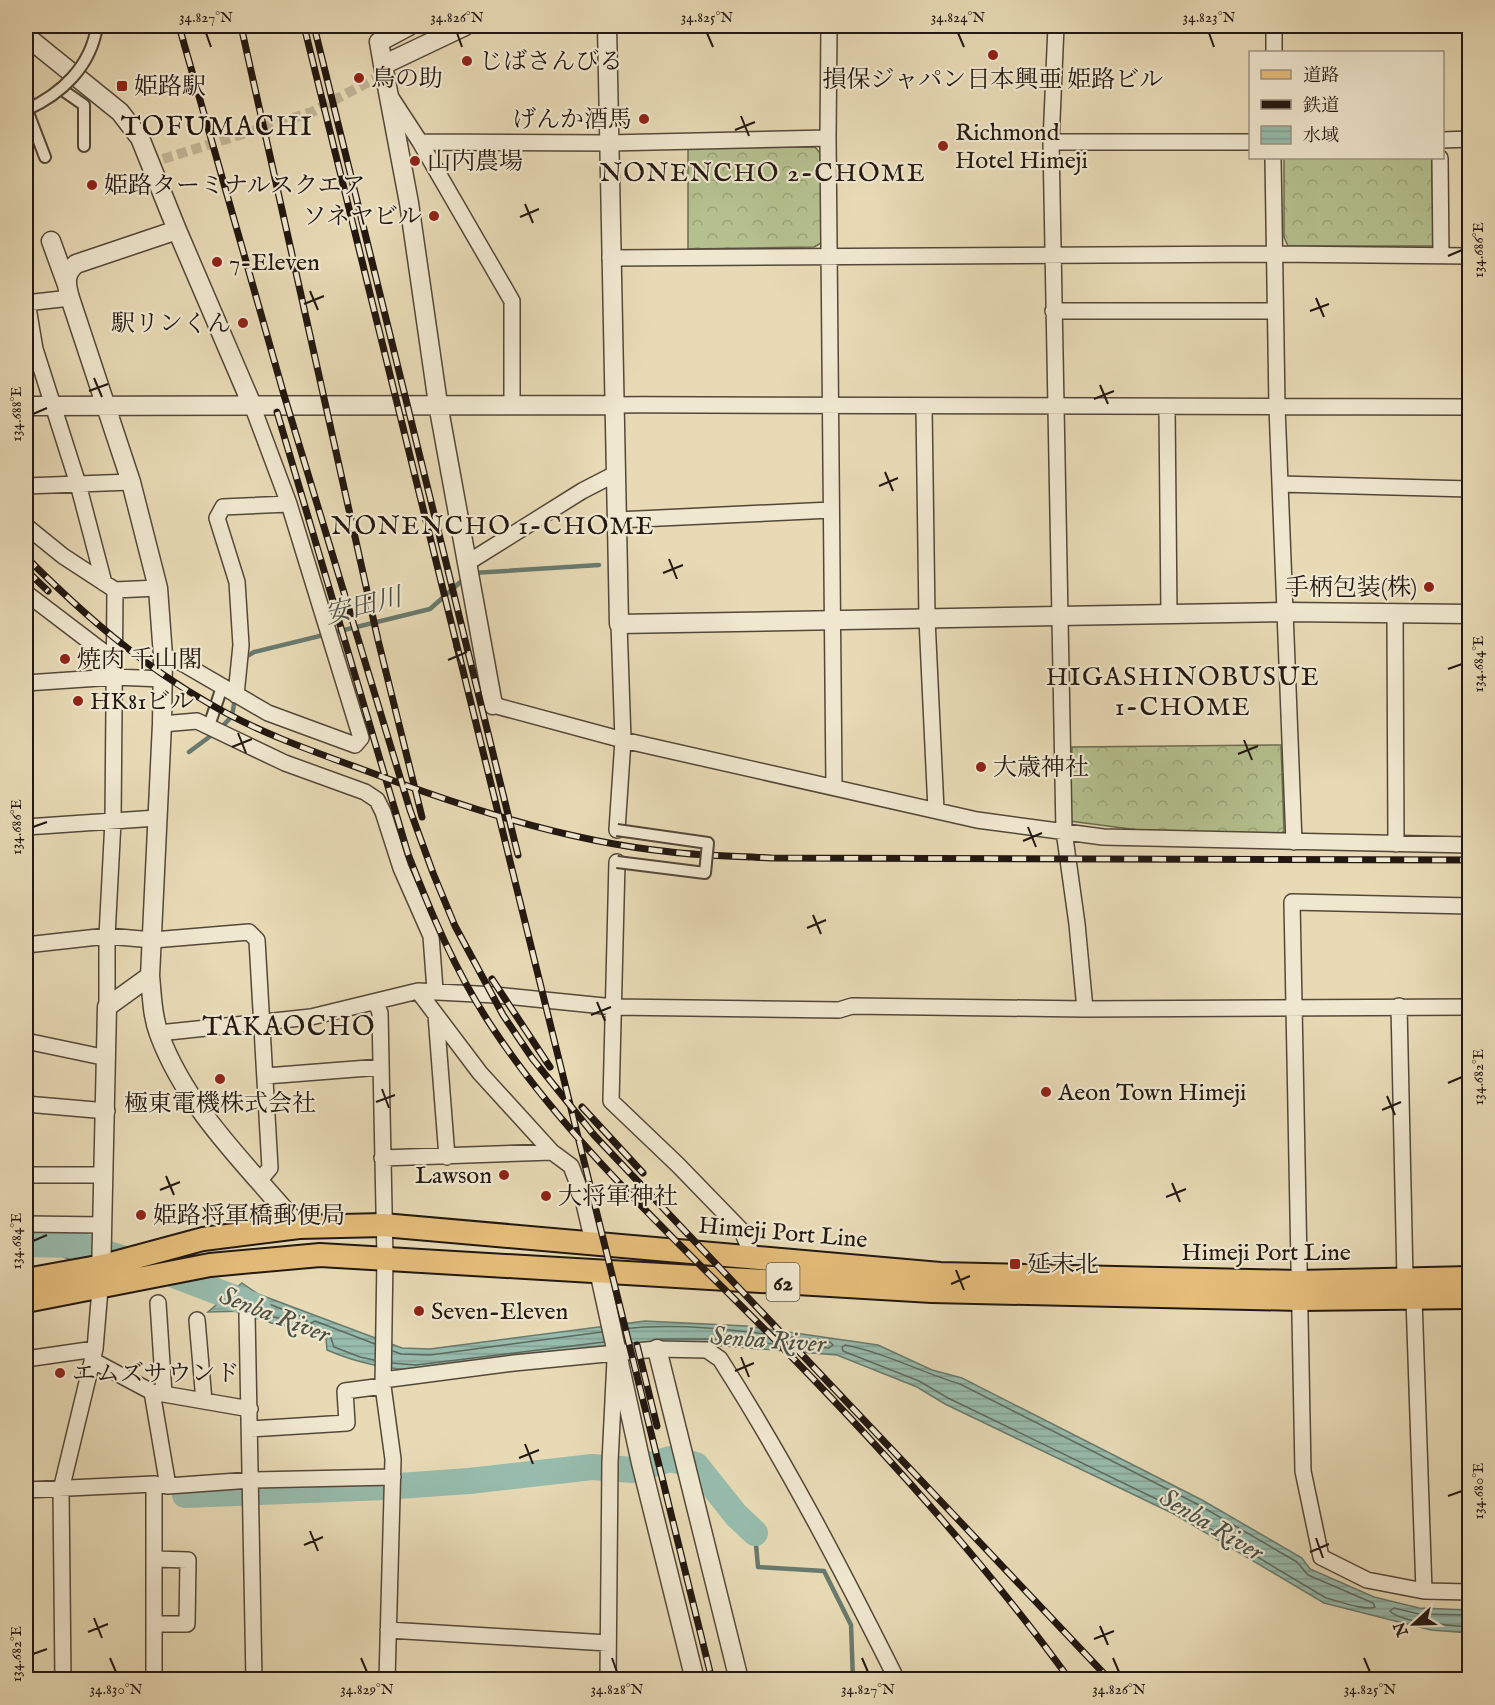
<svg xmlns="http://www.w3.org/2000/svg" width="1495" height="1705" font-family="'IM FELL English','Noto Serif JP',serif">
<style>
.forest{fill:url(#forest-crowns);stroke:#6c6c4f;stroke-width:1.5}
.water{fill:url(#water-rules);stroke:#697a6e;stroke-width:1.5}
.lines{fill:none;stroke-linecap:round;stroke-linejoin:round}
.shore{stroke:#5d6a5e;stroke-width:1.5}
.stream{stroke:#697a6e;stroke-width:4.5}
.river{stroke:#97bbac;stroke-width:26}
.pedestrian-tunnel{stroke:#c0b394;stroke-width:10;stroke-dasharray:10 5;stroke-linecap:butt}
.pedestrian-casing{stroke:#544839;stroke-width:14}
.minor-casing{stroke:#544839;stroke-width:18}
.tertiary-casing{stroke:#544839;stroke-width:21}
.primary-casing{stroke:#231810;stroke-width:26}
.pedestrian{stroke:#efe7cf;stroke-width:10}
.minor{stroke:#efe7cf;stroke-width:15}
.tertiary{stroke:#efe7cf;stroke-width:18}
.primary{stroke:#e4bd7a;stroke-width:22}
.rail-casing{stroke:#231810;stroke-width:7}
.rail{stroke:#efe7cf;stroke-width:4.5;stroke-dasharray:14;stroke-linecap:butt}
.pedestrian-bridge-casing{stroke:#544839;stroke-width:14;stroke-linecap:butt}
.pedestrian-bridge{stroke:#efe7cf;stroke-width:10}
.ticks{fill:none;stroke:#231810;stroke-width:2}
.poi-dot{fill:#8f2418;stroke:#efe7cf;stroke-width:2}
.labels{text-anchor:middle;stroke-width:4.5;stroke-linejoin:round;paint-order:stroke}
.shield{fill:#efe7cf;stroke:#605649;stroke-width:1.5}
.shield-label{font-size:22px;font-weight:bold;fill:#231810}
.poi-label{font-size:24px;fill:#231810;stroke:#efe7cf;text-anchor:start}
.street-label{font-size:24px;fill:#231810;stroke:#efe7cf}
.neighbourhood-label{font-size:26px;letter-spacing:1.5px;fill:#231810;stroke:#efe7cf}
.water-label{font-size:26px;font-style:italic;fill:#4c5147;stroke:#efe7cf}
.quarter-label{font-size:27px;letter-spacing:1.5px;fill:#231810;stroke:#efe7cf}
.neatline{fill:none;stroke:#231810;stroke-width:2}
.ticks-label{font-size:15px;text-anchor:middle;fill:#231810}
</style>
<defs>
<pattern id="forest-crowns" width="20" height="18" patternUnits="userSpaceOnUse" patternTransform="scale(1.5)"><rect width="20" height="18" fill="#b4c08e"/><path d="M2 6a3 3 0 1 1 6 0M12 15a3 3 0 1 1 6 0" fill="none" stroke="#9aa479"/></pattern>
<pattern id="water-rules" width="6" height="5" patternUnits="userSpaceOnUse" patternTransform="scale(1.5)"><rect width="6" height="5" fill="#97bbac"/><path d="M0 2.5h6" fill="none" stroke="#82a093"/></pattern>
</defs>
<rect width="100%" height="100%" fill="#e7dab5"/>
<filter id="stains"><feTurbulence type="fractalNoise" baseFrequency=".00333" numOctaves="4"/><feColorMatrix values="0 0 0 0 .2 0 0 0 0 .09 0 0 0 0 .02 0 0 0 .5 -.17"/></filter>
<radialGradient id="worn" r=".72"><stop offset=".6" stop-color="#630" stop-opacity="0"/><stop offset="1" stop-color="#630" stop-opacity=".3"/></radialGradient>
<path class="forest" d="M 815,147 L 820,153 L 823,242 L 814,247 L 688,249 L 688,148 Z
M 1284,158 L 1432,158 L 1433,246 L 1288,246 L 1284,237 Z
M 1281,745 L 1284,831 L 1277,837 L 1153,832 L 1070,821 L 1072,747 Z"/>
<path class="water" d="M 87,1228 L 87,1255 L 80,1263 L 55,1254 L 26,1249 L 26,1236 C 48,1240 65,1231 87,1228 Z
M 242,1283 L 258,1294 L 402,1348 L 430,1349 L 645,1321 L 746,1326 L 878,1345 L 932,1370 L 962,1378 L 1202,1500 L 1302,1558 L 1310,1569 L 1374,1597 L 1419,1608 L 1469,1610 L 1469,1633 L 1431,1630 L 1324,1603 L 1174,1514 L 945,1404 L 917,1387 L 837,1355 L 711,1345 L 416,1371 C 384,1368 357,1363 327,1350 L 326,1339 L 304,1330 L 271,1323 L 249,1311 L 208,1312 Z"/>
<g class="lines">
<path class="shore" d="M 79,1235 L 81,1252 L 79,1255 L 56,1247 L 58,1243 Z
M 247,1305 L 233,1305 L 230,1302 L 243,1292 L 256,1299 L 305,1318 L 307,1321 L 304,1323 L 273,1317 L 247,1305
M 622,1329 C 691,1321 762,1334 830,1342 L 833,1345 L 829,1348 L 711,1339 L 660,1339
M 845,1345 C 886,1353 920,1372 960,1384 L 1199,1505 L 1297,1562 L 1308,1575 L 1373,1603 L 1375,1607 C 1364,1611 1339,1601 1326,1598 L 1177,1509 L 948,1398 L 919,1381 L 843,1351 L 842,1347 Z
M 393,1351 L 401,1354 L 430,1355 L 602,1332
M 374,1360 L 360,1357 L 334,1347 L 330,1335 L 312,1326 L 311,1323 L 315,1321 L 375,1344
M 392,1363 L 416,1365 L 604,1342
M 1470,1615 L 1419,1614 L 1394,1608 L 1390,1611 C 1403,1624 1451,1625 1470,1627"/>
<path class="stream" d="M 473,573 L 599,565
M 244,658 L 254,652 L 430,609 L 466,577
M 189,752 L 220,729 L 232,716 L 235,698
M 755,1533 L 758,1567 L 824,1571 L 851,1625 L 853,1680"/>
<path class="river" d="M 26,1244 L 79,1245 L 161,1270 L 258,1307
M 185,1495 L 385,1487 L 469,1481 L 592,1467 L 633,1470 L 670,1459 L 696,1465 L 736,1515 L 755,1533"/>
<path class="pedestrian-tunnel" d="M 163,159 L 312,112 L 374,79"/>
<g class="pedestrian-casing">
<path id="pedestrian" d="M 61,89 L 84,105 L 84,146
M 27,110 L 45,157
M 209,726 L 222,687"/>
</g>
<g class="minor-casing">
<path id="minor" d="M 829,26 L 828,138 L 834,787
M 1056,26 L 1051,142 L 1064,831 L 1077,924 L 1085,1009
M 1274,52 L 1274,26
M 390,96 L 420,142 L 512,301 L 512,405
M 1442,140 L 1470,139
M 420,142 L 609,143 L 828,138
M 1051,142 L 1250,142
M 1273,158 L 1277,407 L 1294,842
M 1440,158 L 1441,256
M 610,258 L 1275,254 L 1470,256
M 27,302 L 35,349 L 78,484 L 104,583
M 26,303 L 70,298
M 1053,311 L 1275,311
M 614,405 C 899,403 1184,407 1470,407
M 924,407 L 927,619 L 936,810
M 1167,407 L 1169,615
M 1280,484 L 1470,489
M 26,486 L 131,482
M 617,520 L 831,510
M 26,526 L 63,556 L 115,590 L 158,588
M 467,563 L 582,491 L 615,474
M 26,593 L 114,660
M 1395,614 L 1396,844
M 163,656 L 182,663 L 268,713 L 355,745 L 361,738 L 289,504 L 252,405
M 26,683 L 114,677 L 163,679
M 236,695 L 241,645 L 237,582 L 217,518 L 223,507 L 289,504
M 493,705 L 623,740 L 977,820 L 1103,837 L 1470,845
M 162,724 L 197,721 L 285,763 L 365,792 L 377,800 L 383,812 L 401,868 L 431,936 L 435,990
M 26,827 L 157,818
M 617,830 L 623,740 L 619,624
M 617,862 L 611,1101 L 678,1165 L 742,1231 L 753,1257
M 1470,906 L 1292,902 L 1303,1471 L 1321,1557 L 1367,1580 L 1424,1591 L 1470,1592
M 26,945 L 107,936 L 153,940 L 249,932 L 257,940 L 270,1168 L 260,1180
M 418,991 L 496,995 L 614,1007 L 839,1010 L 852,1006 L 1085,1009 L 1470,1007
M 376,1002 L 380,1013 L 385,1258 L 383,1386 L 393,1459 L 387,1680
M 1399,1006 L 1405,1279
M 107,1007 L 107,936 L 113,821 L 115,590
M 436,1015 L 447,1157
M 159,1033 L 311,1017 L 418,991 L 480,1073 L 552,1152 L 571,1166 L 582,1195 L 593,1242
M 26,1041 L 107,1058
M 266,1076 L 381,1067
M 26,1104 L 107,1111
M 382,1158 L 552,1152
M 26,1175 L 104,1175
M 26,1224 L 103,1225
M 1414,1299 L 1424,1591
M 158,1303 L 164,1394
M 247,1314 L 254,1680
M 197,1320 L 204,1401
M 26,1359 L 95,1349
M 92,1360 L 152,1392 L 250,1409
M 383,1380 L 514,1363 L 657,1349 L 707,1350 L 720,1359 C 786,1462 842,1570 897,1680
M 152,1392 L 168,1486
M 250,1429 L 347,1423 L 345,1391 L 383,1386
M 154,1484 L 154,1680
M 26,1490 L 154,1484 L 168,1486 L 251,1480 L 393,1477
M 154,1559 L 188,1560 L 187,1624 L 154,1624
M 388,1630 L 608,1643
M 63,1680 L 61,1490 L 95,1349 L 100,1289
M 608,1680 L 610,1462 L 615,1360"/>
</g>
<g class="tertiary-casing">
<path id="tertiary" d="M 409,26 L 379,42 L 383,65 L 465,26
M 607,26 L 619,624 L 1286,612 L 1470,614
M 26,36 L 120,112 L 140,138 L 177,230 L 252,405
M 383,65 L 409,203 L 438,404 L 493,705
M 177,230 L 76,264 C 64,274 66,284 70,298 L 131,482 L 158,588 L 163,656 L 162,724 L 150,976 C 152,995 152,1016 159,1034 C 187,1110 249,1167 299,1227
M 51,241 L 67,285
M 26,406 L 614,405
M 599,1271 L 641,1463 L 695,1680
M 101,1279 L 107,1007 L 150,976
M 657,1349 L 739,1680"/>
</g>
<g class="primary-casing">
<path id="primary" d="M 26,1280 L 103,1266 L 203,1239 L 299,1227 L 383,1225 L 940,1274 L 1298,1282 L 1470,1278
M 26,1301 L 210,1265 L 320,1255 L 932,1291 L 1299,1299 L 1470,1297"/>
</g>
<use href="#pedestrian" class="pedestrian"/>
<use href="#minor" class="minor"/>
<use href="#tertiary" class="tertiary"/>
<use href="#primary" class="primary"/>
<g class="rail-casing">
<path id="rail" d="M 179,26 L 284,395 L 410,810 L 433,873 L 455,926 L 503,1015 L 532,1058 L 594,1135 L 1110,1680
M 241,26 L 378,640 L 422,817
M 304,26 L 712,1680
M 314,26 L 518,855
M 277,412 L 408,854 C 431,913 456,973 492,1027 C 569,1144 684,1247 783,1348 C 883,1450 986,1564 1070,1680
M 26,557 C 82,613 141,665 210,704 C 256,731 306,749 356,767 C 457,805 563,841 671,852 C 704,856 738,856 771,858 L 1470,860
M 26,570 L 48,591
M 492,979 L 550,1067
M 582,1107 L 643,1173
M 637,1345 L 657,1426"/>
</g>
<use href="#rail" class="rail"/>
<g class="pedestrian-bridge-casing">
<path id="pedestrian-bridge" d="M 26,110 C 62,94 91,66 97,26
M 617,830 L 708,843 L 705,873 L 617,862"/>
</g>
<use href="#pedestrian-bridge" class="pedestrian-bridge"/>
</g>
<path class="ticks" d="M 206,33 L 211,47M 457,33 L 462,47M 707,33 L 713,47M 958,33 L 964,47M 1209,33 L 1214,47M 741,116 L 749,136M 735,130 L 755,122M 525,204 L 533,223M 520,217 L 539,209M 1448,256 L 1462,250M 310,291 L 318,310M 1316,298 L 1324,317M 304,304 L 324,296M 1310,311 L 1329,304M 94,378 L 102,397M 1100,385 L 1108,404M 89,391 L 108,384M 1094,399 L 1114,391M 33,414 L 47,408M 885,472 L 893,491M 879,486 L 898,478M 669,559 L 677,579M 663,573 L 683,565M 454,646 L 461,666M 448,660 L 467,652M 1448,669 L 1462,664M 238,733 L 246,753M 1244,740 L 1252,760M 232,747 L 252,739M 1238,754 L 1258,746M 33,827 L 47,822M 1028,827 L 1036,847M 1023,841 L 1042,833M 813,915 L 821,934M 807,928 L 826,920M 597,1002 L 605,1021M 591,1015 L 611,1007M 1448,1083 L 1462,1077M 382,1089 L 389,1108M 1387,1096 L 1395,1115M 376,1102 L 395,1095M 1382,1110 L 1401,1102M 166,1176 L 174,1195M 1172,1183 L 1180,1202M 160,1190 L 180,1182M 1166,1197 L 1186,1189M 33,1241 L 47,1235M 956,1270 L 964,1290M 951,1284 L 970,1276M 741,1357 L 749,1377M 735,1371 L 754,1363M 525,1444 L 533,1464M 519,1458 L 539,1450M 1448,1496 L 1462,1491M 310,1531 L 318,1551M 1316,1538 L 1323,1558M 304,1545 L 323,1537M 1310,1552 L 1329,1544M 94,1618 L 102,1638M 1100,1626 L 1108,1645M 88,1632 L 108,1624M 1094,1639 L 1114,1631M 33,1654 L 47,1649M 110,1658 L 116,1672M 361,1658 L 367,1672M 612,1658 L 617,1672M 862,1658 L 868,1672M 1113,1658 L 1119,1672M 1364,1658 L 1370,1672"/>
<g class="poi-dot">
<circle cx="993" cy="55" r="6"/>
<circle cx="467" cy="61" r="6"/>
<circle cx="359" cy="78" r="6"/>
<rect x="116" y="80" width="12" height="12" rx="3"/>
<circle cx="644" cy="119" r="6"/>
<circle cx="943" cy="146" r="6"/>
<circle cx="415" cy="161" r="6"/>
<circle cx="92" cy="185" r="6"/>
<circle cx="434" cy="216" r="6"/>
<circle cx="217" cy="262" r="6"/>
<circle cx="243" cy="323" r="6"/>
<circle cx="1429" cy="587" r="6"/>
<circle cx="65" cy="659" r="6"/>
<circle cx="78" cy="701" r="6"/>
<circle cx="981" cy="767" r="6"/>
<circle cx="220" cy="1079" r="6"/>
<circle cx="1046" cy="1092" r="6"/>
<circle cx="504" cy="1175" r="6"/>
<circle cx="546" cy="1196" r="6"/>
<circle cx="141" cy="1215" r="6"/>
<rect x="1009" y="1258" width="12" height="12" rx="3"/>
<circle cx="419" cy="1311" r="6"/>
<circle cx="60" cy="1373" r="6"/>
</g>
<g class="labels">
<rect class="shield" x="766.5" y="1263" width="33" height="38" rx="4.5"/>
<g class="shield-label">
<text x="783" y="1290">62</text>
</g>
<g class="poi-label">
<text x="479" y="69">じばさんびる</text>
<text x="371" y="86">鳥の助</text>
<text x="993" y="87" text-anchor="middle">損保ジャパン日本興亜 姫路ビル</text>
<text x="134" y="94">姫路駅</text>
<text x="632" y="127" text-anchor="end">げんか酒馬</text>
<text x="955" y="140">Richmond<tspan x="955" dy="28">Hotel Himeji</tspan></text>
<text x="427" y="169">山内農場</text>
<text x="104" y="193">姫路ターミナルスクエア</text>
<text x="422" y="224" text-anchor="end">ソネヤビル</text>
<text x="229" y="270">7-Eleven</text>
<text x="231" y="331" text-anchor="end">駅リンくん</text>
<text x="1417" y="595" text-anchor="end">手柄包装(株)</text>
<text x="77" y="667">焼肉 千山閣</text>
<text x="90" y="709">HK81ビル</text>
<text x="993" y="775">大歳神社</text>
<text x="1058" y="1100">Aeon Town Himeji</text>
<text x="220" y="1111" text-anchor="middle">極東電機株式会社</text>
<text x="492" y="1183" text-anchor="end">Lawson</text>
<text x="558" y="1204">大将軍神社</text>
<text x="153" y="1223">姫路将軍橋郵便局</text>
<text x="1027" y="1272">延末北</text>
<text x="431" y="1319">Seven-Eleven</text>
<text x="72" y="1381">エムズサウンド</text>
</g>
<g class="street-label">
<text transform="translate(783 1232) rotate(5)" y="8">Himeji Port Line</text>
<text x="1266" y="1260">Himeji Port Line</text>
</g>
<g class="neighbourhood-label">
<text x="763" y="181">NONENCHO 2-CHOME</text>
<text x="493" y="534">NONENCHO 1-CHOME</text>
<text x="1183" y="685">HIGASHINOBUSUE<tspan x="1183" dy="30">1-CHOME</tspan></text>
</g>
<g class="water-label">
<text transform="translate(363 605) rotate(-14)" y="9">安田川</text>
<text transform="translate(275 1314) rotate(21)" y="9">Senba River</text>
<text transform="translate(768 1339) rotate(4)" y="9">Senba River</text>
<text transform="translate(1212 1524) rotate(31)" y="9">Senba River</text>
</g>
<g class="quarter-label">
<text x="217" y="135">TOFUMACHI</text>
<text x="289" y="1035">TAKAOCHO</text>
</g>
</g>
<rect width="1495" height="1705" fill="none" stroke="#e7dab5" stroke-width="66"/>
<rect x="1249" y="51" width="195" height="108" fill="#efe7cf" stroke="#9d9483" stroke-width="1.5"/>
<rect x="1261" y="70" width="30" height="9" fill="#e4bd7a" stroke="#9d9483" stroke-width="1.5"/>
<text x="1303" y="81" font-size="18" fill="#231810">道路</text>
<rect x="1261" y="100" width="30" height="9" fill="#231810" stroke="#9d9483" stroke-width="1.5"/>
<text x="1303" y="111" font-size="18" fill="#231810">鉄道</text>
<rect x="1261" y="126" width="30" height="18" fill="url(#water-rules)" stroke="#9d9483" stroke-width="1.5"/>
<text x="1303" y="141" font-size="18" fill="#231810">水域</text>
<g transform="translate(1414 1624) rotate(248)" stroke="#efe7cf" stroke-width="4.5" paint-order="stroke">
<path d="M0-4.5L10 22L0 15L-10 22Z" fill="#231810"/>
<text y="-9" font-size="16" font-weight="bold" text-anchor="middle" fill="#231810">N</text>
</g>
<rect x="33" y="33" width="1429" height="1639" class="neatline"/>
<g class="ticks-label">
<text x="206" y="22">34.827°N</text>
<text x="457" y="22">34.826°N</text>
<text x="707" y="22">34.825°N</text>
<text x="958" y="22">34.824°N</text>
<text x="1209" y="22">34.823°N</text>
<text transform="translate(1478 250) rotate(-90)" y="5">134.686°E</text>
<text transform="translate(16 414) rotate(-90)" y="5">134.688°E</text>
<text transform="translate(1478 664) rotate(-90)" y="5">134.684°E</text>
<text transform="translate(16 827) rotate(-90)" y="5">134.686°E</text>
<text transform="translate(1478 1077) rotate(-90)" y="5">134.682°E</text>
<text transform="translate(16 1241) rotate(-90)" y="5">134.684°E</text>
<text transform="translate(1478 1491) rotate(-90)" y="5">134.680°E</text>
<text transform="translate(16 1654) rotate(-90)" y="5">134.682°E</text>
<text x="116" y="1694">34.830°N</text>
<text x="367" y="1694">34.829°N</text>
<text x="617" y="1694">34.828°N</text>
<text x="868" y="1694">34.827°N</text>
<text x="1119" y="1694">34.826°N</text>
<text x="1370" y="1694">34.825°N</text>
</g>
<rect width="100%" height="100%" filter="url(#stains)"/>
<rect width="100%" height="100%" fill="url(#worn)"/>
</svg>
